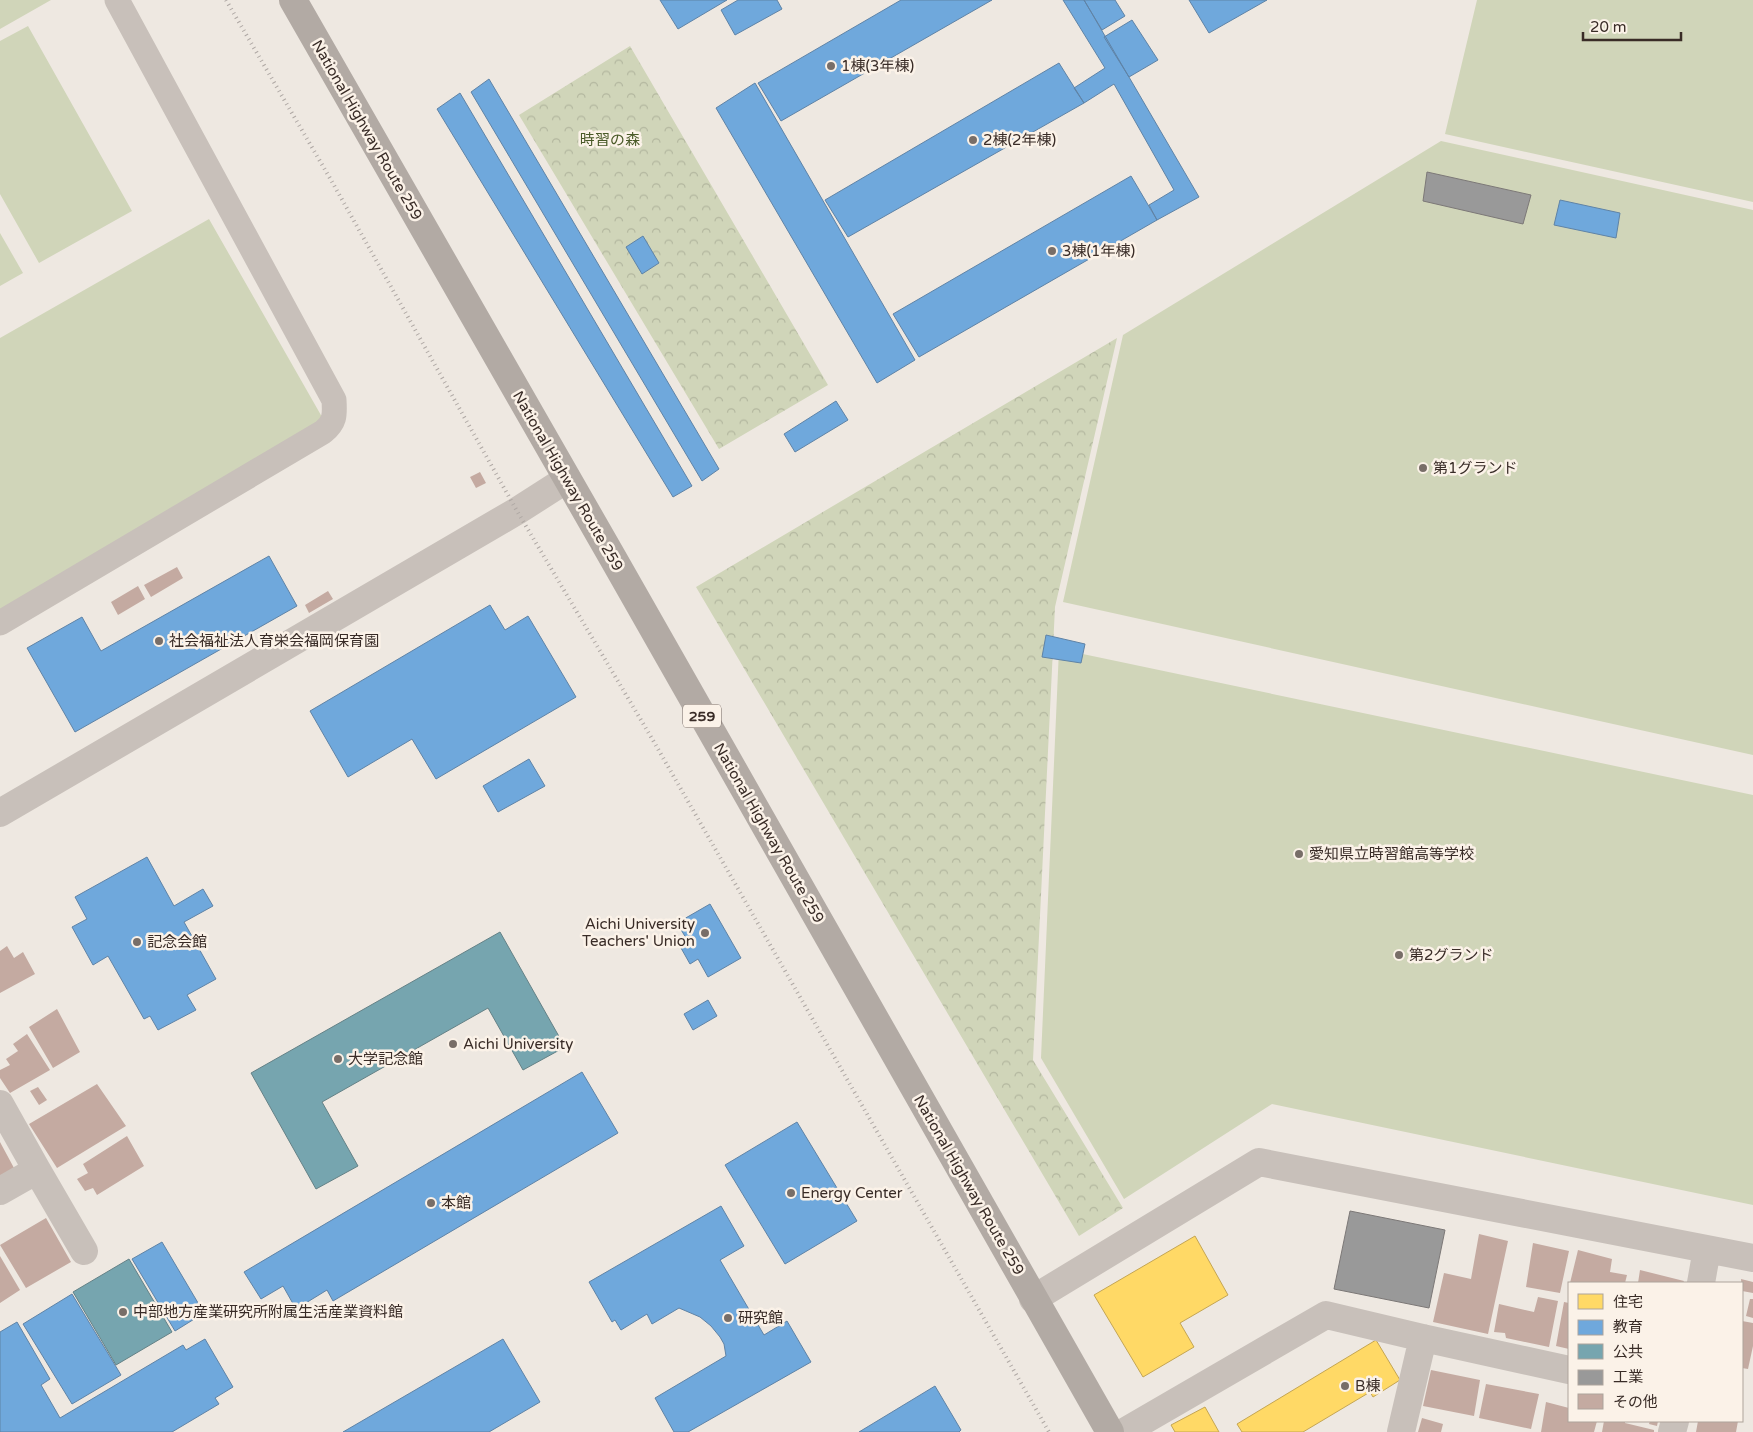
<svg xmlns="http://www.w3.org/2000/svg" width="1753" height="1432" font-family="'Varela Round','Noto Sans JP',sans-serif">
<style>
.forest{fill:url(#forest-crowns)}
.pitch{fill:#d0d5b9}
.homes{fill:#ffd966;stroke:#c4a553}
.schools{fill:#6fa8dc;stroke:#5f83a6}
.public{fill:#76a5af;stroke:#648186}
.industry{fill:#999;stroke:#7c7877}
.building{fill:#c4aaa1}
.lines{fill:none;stroke-linecap:round;stroke-linejoin:round}
.pedestrian{stroke:#c8c0ba;stroke-width:25}
.minor{stroke:#c8c0ba;stroke-width:28}
.trunk{stroke:#b2aaa4;stroke-width:28}
.rail{stroke:#afa8a4;stroke-width:4;stroke-dasharray:1 4;stroke-linecap:butt}
.poi-dot{fill:#786e68;stroke:#fbf2e8;stroke-width:2}
.labels{text-anchor:middle;stroke-width:5;stroke-linejoin:round;paint-order:stroke}
.shield{fill:#fbf2e8;stroke:#736761;stroke-width:1}
.shield-label{font-size:14px;font-weight:bold;fill:#392c27}
.poi-label{font-size:15px;fill:#392c27;stroke:#fbf2e8;text-anchor:start}
.street-label{font-size:15px;fill:#392c27;stroke:#fbf2e8}
.park-label{font-size:15px;fill:#4a5a28;stroke:#fbf2e8}
</style>
<defs>
<pattern id="forest-crowns" width="20" height="18" patternUnits="userSpaceOnUse" patternTransform="scale(1.25)"><rect width="20" height="18" fill="#d0d5b9"/><path d="M2 6a3 3 0 1 1 6 0M12 15a3 3 0 1 1 6 0" fill="none" stroke="#b3b79f"/></pattern>
</defs>
<rect width="100%" height="100%" fill="#eee8e1"/>
<path class="forest" d="M 630,46 L 828,385 L 719,449 L 519,115 Z
M 1117,338 L 1055,607 L 1033,1060 L 1123,1208 L 1079,1236 L 696,587 Z"/>
<path class="pitch" d="M 0,0 L 51,0 L 0,29 Z
M 1477,0 L 1753,0 L 1753,202 L 1445,134 Z
M 28,26 L 132,211 L 39,263 L 0,194 L 0,41 Z
M 1441,141 L 1753,210 L 1753,755 L 1063,602 L 1123,335 Z
M 209,219 L 326,424 L 0,610 L 0,338 Z
M 0,233 L 23,273 L 0,286 Z
M 1059,649 L 1753,795 L 1753,1205 L 1272,1104 L 1124,1199 L 1041,1058 Z"/>
<path class="homes" d="M 1195,1236 L 1228,1295 L 1180,1323 L 1194,1347 L 1143,1377 L 1094,1295 Z
M 1376,1340 L 1400,1380 L 1373,1397 L 1370,1392 L 1303,1432 L 1242,1432 L 1237,1424 Z
M 1205,1407 L 1219,1432 L 1175,1432 L 1171,1425 Z"/>
<path class="schools" d="M 660,0 L 727,0 L 678,29 Z
M 738,0 L 777,0 L 782,9 L 735,35 L 721,10 Z
M 901,0 L 992,0 L 781,121 L 758,83 Z
M 1063,0 L 1084,0 L 1199,197 L 1157,220 L 1149,205 L 1174,190 L 1114,84 L 1084,103 L 1074,88 L 1105,68 Z
M 1084,0 L 1115,0 L 1125,16 L 1102,30 Z
M 1189,0 L 1267,0 L 1209,33 Z
M 1132,20 L 1158,60 L 1129,77 L 1104,37 Z
M 1059,63 L 1084,103 L 848,237 L 825,200 Z
M 489,79 L 719,469 L 702,481 L 471,92 Z
M 755,83 L 915,360 L 877,383 L 716,108 Z
M 460,93 L 692,486 L 673,497 L 437,109 Z
M 1131,176 L 1157,220 L 919,357 L 893,314 Z
M 1560,200 L 1620,213 L 1616,238 L 1554,225 Z
M 643,236 L 659,263 L 642,274 L 626,247 Z
M 836,401 L 848,420 L 795,452 L 784,434 Z
M 269,556 L 297,606 L 75,732 L 27,648 L 82,617 L 101,651 Z
M 490,605 L 505,630 L 528,616 L 576,697 L 436,779 L 412,739 L 348,777 L 310,711 Z
M 1046,635 L 1085,644 L 1081,663 L 1042,657 Z
M 529,759 L 545,786 L 498,812 L 483,786 Z
M 147,857 L 174,906 L 203,889 L 213,906 L 184,922 L 216,979 L 187,995 L 196,1010 L 158,1030 L 150,1016 L 144,1019 L 108,956 L 93,965 L 72,927 L 87,919 L 75,897 Z
M 710,904 L 741,958 L 708,977 L 698,959 L 690,964 L 681,948 L 689,943 L 677,923 Z
M 708,1000 L 717,1016 L 693,1030 L 684,1014 Z
M 582,1072 L 618,1133 L 333,1301 L 327,1290 L 296,1309 L 283,1286 L 261,1299 L 244,1272 Z
M 797,1122 L 857,1221 L 785,1264 L 725,1165 Z
M 721,1206 L 744,1246 L 720,1260 L 764,1335 L 787,1321 L 811,1362 L 688,1432 L 674,1432 L 655,1398 L 726,1356 L 724,1344 L 720,1337 L 711,1326 L 700,1317 L 679,1308 L 652,1324 L 647,1314 L 621,1330 L 615,1320 L 612,1322 L 589,1282 Z
M 162,1242 L 204,1313 L 175,1331 L 132,1259 Z
M 72,1294 L 121,1375 L 72,1404 L 23,1324 Z
M 17,1322 L 50,1379 L 41,1385 L 60,1418 L 183,1345 L 186,1350 L 205,1339 L 233,1387 L 215,1398 L 219,1404 L 172,1432 L 0,1432 L 0,1332 Z
M 503,1339 L 540,1402 L 489,1432 L 343,1432 Z
M 935,1386 L 961,1430 L 959,1432 L 859,1432 Z"/>
<path class="public" d="M 500,932 L 565,1047 L 523,1070 L 488,1008 L 322,1102 L 358,1166 L 316,1189 L 251,1073 Z
M 129,1259 L 172,1332 L 116,1365 L 73,1292 Z"/>
<path class="industry" d="M 1427,172 L 1531,195 L 1523,224 L 1423,201 Z
M 1350,1211 L 1445,1230 L 1429,1308 L 1334,1289 Z"/>
<path class="building" d="M 480,472 L 486,483 L 476,488 L 470,477 Z
M 177,567 L 183,578 L 151,597 L 144,585 Z
M 138,586 L 145,599 L 118,615 L 111,602 Z
M 328,591 L 333,599 L 309,613 L 305,605 Z
M 7,946 L 14,958 L 23,952 L 35,974 L 0,993 L 0,951 Z
M 57,1009 L 80,1052 L 53,1068 L 29,1027 Z
M 27,1034 L 50,1070 L 10,1093 L 0,1078 L 0,1070 L 10,1065 L 6,1059 L 18,1051 L 13,1044 Z
M 97,1084 L 126,1126 L 57,1168 L 29,1124 Z
M 38,1087 L 47,1100 L 39,1105 L 30,1091 Z
M 127,1136 L 144,1166 L 97,1195 L 93,1188 L 85,1191 L 77,1179 L 88,1173 L 83,1164 Z
M 0,1142 L 14,1168 L 0,1176 Z
M 46,1218 L 71,1262 L 26,1288 L 0,1245 Z
M 1479,1234 L 1508,1241 L 1488,1334 L 1433,1322 L 1444,1273 L 1471,1279 Z
M 1533,1243 L 1569,1251 L 1560,1293 L 1526,1287 Z
M 1578,1250 L 1612,1259 L 1610,1272 L 1627,1275 L 1625,1283 L 1570,1283 Z
M 0,1256 L 20,1290 L 0,1303 Z
M 1640,1270 L 1684,1281 L 1683,1283 L 1638,1283 Z
M 1741,1279 L 1753,1282 L 1753,1293 L 1742,1291 Z
M 1538,1297 L 1558,1301 L 1549,1347 L 1506,1338 L 1505,1333 L 1494,1332 L 1499,1304 L 1534,1312 Z
M 1750,1299 L 1753,1299 L 1753,1318 L 1746,1316 Z
M 1564,1302 L 1569,1303 L 1569,1349 L 1556,1346 Z
M 1742,1321 L 1753,1323 L 1753,1346 L 1748,1369 L 1742,1368 Z
M 1431,1370 L 1480,1380 L 1474,1416 L 1423,1406 Z
M 1486,1384 L 1539,1394 L 1531,1429 L 1479,1418 Z
M 1546,1402 L 1569,1408 L 1569,1421 L 1597,1421 L 1594,1432 L 1541,1432 Z
M 1422,1418 L 1443,1424 L 1441,1432 L 1418,1432 Z
M 1604,1421 L 1625,1421 L 1625,1423 L 1654,1430 L 1654,1432 L 1602,1432 Z
M 1650,1421 L 1658,1421 L 1657,1426 L 1649,1424 Z
M 1698,1421 L 1738,1421 L 1736,1432 L 1696,1432 Z"/>
<g class="lines">
<path class="pedestrian" d="M 0,623 L 323,432 C 335,422 335,416 334,400 L 117,0"/>
<path class="minor" d="M 0,813 L 517,511 L 567,479
M 0,1104 L 37,1170 L 0,1191
M 37,1170 L 84,1251
M 1701,1283 L 1707,1249
M 1033,1299 L 1259,1162 L 1753,1258
M 1124,1432 L 1326,1315 L 1423,1338 L 1569,1370
M 1401,1432 L 1423,1338
M 1672,1432 L 1675,1421"/>
<path class="trunk" d="M 293,0 L 614,560 L 1110,1432"/>
<path class="rail" d="M 226,0 L 331,180 L 517,511 L 654,742 L 1049,1432"/>
</g>
<g class="poi-dot">
<circle cx="831" cy="66" r="5"/>
<circle cx="973" cy="140" r="5"/>
<circle cx="1052" cy="251" r="5"/>
<circle cx="1423" cy="468" r="5"/>
<circle cx="159" cy="641" r="5"/>
<circle cx="1299" cy="854" r="5"/>
<circle cx="705" cy="933" r="5"/>
<circle cx="137" cy="942" r="5"/>
<circle cx="1399" cy="955" r="5"/>
<circle cx="453" cy="1044" r="5"/>
<circle cx="338" cy="1059" r="5"/>
<circle cx="791" cy="1193" r="5"/>
<circle cx="431" cy="1203" r="5"/>
<circle cx="123" cy="1312" r="5"/>
<circle cx="728" cy="1318" r="5"/>
<circle cx="1345" cy="1386" r="5"/>
</g>
<g class="labels">
<rect class="shield" x="683" y="704.5" width="38" height="23" rx="4"/>
<g class="shield-label">
<text x="702" y="721">259</text>
</g>
<g class="poi-label">
<text x="841" y="71">1棟(3年棟)</text>
<text x="983" y="145">2棟(2年棟)</text>
<text x="1062" y="256">3棟(1年棟)</text>
<text x="1433" y="473">第1グランド</text>
<text x="169" y="646">社会福祉法人育栄会福岡保育園</text>
<text x="1309" y="859">愛知県立時習館高等学校</text>
<text x="695" y="929" text-anchor="end">Aichi University<tspan x="695" dy="17">Teachers' Union</tspan></text>
<text x="147" y="947">記念会館</text>
<text x="1409" y="960">第2グランド</text>
<text x="463" y="1049">Aichi University</text>
<text x="348" y="1064">大学記念館</text>
<text x="801" y="1198">Energy Center</text>
<text x="441" y="1208">本館</text>
<text x="133" y="1317">中部地方産業研究所附属生活産業資料館</text>
<text x="738" y="1323">研究館</text>
<text x="1355" y="1391">B棟</text>
</g>
<g class="street-label">
<text transform="translate(367 130) rotate(60)" y="5">National Highway Route 259</text>
<text transform="translate(568 481) rotate(60)" y="5">National Highway Route 259</text>
<text transform="translate(769 833) rotate(60)" y="5">National Highway Route 259</text>
<text transform="translate(969 1185) rotate(60)" y="5">National Highway Route 259</text>
</g>
<g class="park-label">
<text x="610" y="145">時習の森</text>
</g>
</g>
<rect x="1568" y="1282" width="175" height="140" fill="#fbf2e8" stroke="#ada39b"/>
<rect x="1578" y="1294" width="25" height="15" fill="#ffd966" stroke="#ada39b"/>
<text x="1613" y="1307" font-size="15" fill="#392c27">住宅</text>
<rect x="1578" y="1320" width="25" height="15" fill="#6fa8dc" stroke="#ada39b"/>
<text x="1613" y="1332" font-size="15" fill="#392c27">教育</text>
<rect x="1578" y="1344" width="25" height="15" fill="#76a5af" stroke="#ada39b"/>
<text x="1613" y="1357" font-size="15" fill="#392c27">公共</text>
<rect x="1578" y="1370" width="25" height="15" fill="#999999" stroke="#ada39b"/>
<text x="1613" y="1382" font-size="15" fill="#392c27">工業</text>
<rect x="1578" y="1394" width="25" height="15" fill="#c4aaa1" stroke="#ada39b"/>
<text x="1613" y="1407" font-size="15" fill="#392c27">その他</text>
<path d="M1583 32v8h98v-8" fill="none" stroke="#392c27" stroke-width="2.5"/>
<text x="1590" y="32" font-size="15" fill="#392c27" stroke="#fbf2e8" stroke-width="4" paint-order="stroke">20 m</text>
</svg>
